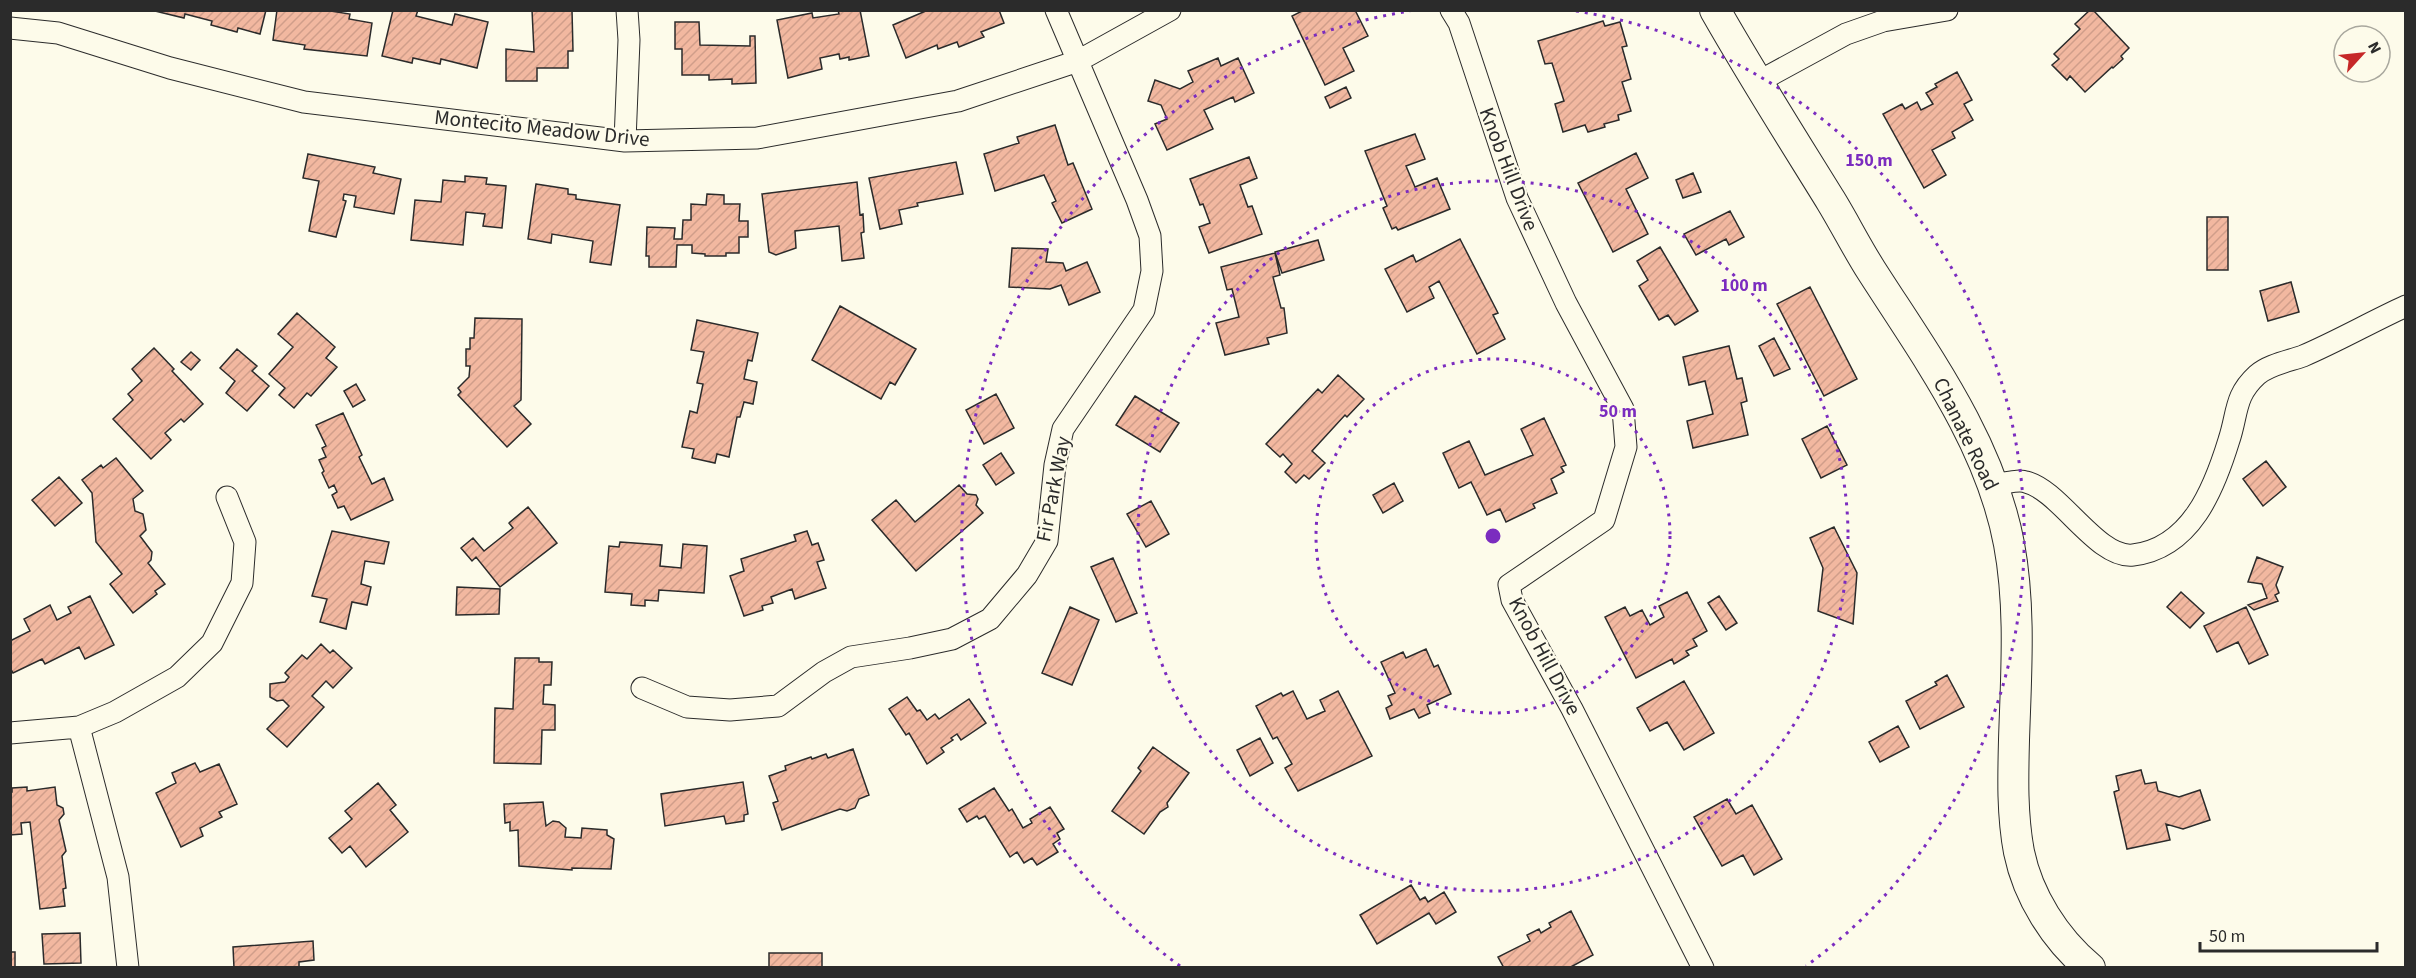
<svg xmlns="http://www.w3.org/2000/svg" width="2416" height="978" font-family="'Source Sans 3',sans-serif">
<style>
.building{fill:url(#building-hatch);stroke:#2b2b2b;stroke-width:1.5}
.lines{fill:none;stroke-linecap:round;stroke-linejoin:round}
.street-casing{stroke:#2b2b2b;stroke-width:23}
.secondary-casing{stroke:#2b2b2b;stroke-width:32}
.street{stroke:#fdfbea;stroke-width:21}
.secondary{stroke:#fdfbea;stroke-width:30}
.ring{fill:none;stroke:#7b2cbf;stroke-width:3;stroke-dasharray:3 6}
.labels{text-anchor:middle;stroke-width:4.5;stroke-linejoin:round;paint-order:stroke}
.street-label{font-size:21px;fill:#2b2b2b;stroke:#fdfbea}
.centre{fill:#7b2cbf;stroke:#fdfbea;stroke-width:3}
.ring-label{font-size:18px;text-anchor:middle;font-weight:bold;fill:#7b2cbf;stroke:#fdfbea;stroke-width:4.5;stroke-linejoin:round;paint-order:stroke}
</style>
<defs>
<pattern id="building-hatch" width="6" height="6" patternUnits="userSpaceOnUse" patternTransform="scale(1.5)"><rect width="6" height="6" fill="#f2b8a0"/><path d="M-1 1l2-2M0 6l6-6M5 7l2-2" fill="none" stroke="#d09e8a"/></pattern>
</defs>
<rect width="100%" height="100%" fill="#fdfbea"/>
<path class="building" d="M 266,10 L 260,34 L 238,28 L 237,32 L 211,25 L 212,21 L 185,14 L 184,18 L 155,11 Z
M 277,10 L 324,10 L 350,14 L 349,19 L 372,23 L 367,56 L 304,49 L 305,45 L 273,40 Z
M 393,10 L 418,10 L 416,16 L 452,25 L 455,14 L 488,22 L 477,68 L 441,59 L 440,64 L 413,58 L 412,63 L 382,56 Z
M 532,10 L 572,10 L 573,51 L 568,51 L 568,68 L 537,68 L 537,81 L 506,81 L 506,49 L 534,52 Z
M 838,10 L 860,10 L 869,56 L 849,60 L 849,57 L 840,59 L 839,54 L 820,58 L 822,69 L 788,78 L 777,20 L 812,13 L 813,18 L 839,14 Z
M 928,10 L 999,10 L 1004,23 L 981,32 L 984,37 L 959,47 L 957,42 L 938,49 L 937,45 L 906,58 L 893,25 Z
M 1304,10 L 1355,10 L 1368,36 L 1343,48 L 1354,71 L 1325,85 L 1292,16 Z
M 2090,10 L 2093,10 L 2129,48 L 2121,56 L 2123,59 L 2113,68 L 2112,67 L 2085,92 L 2070,76 L 2067,80 L 2052,65 L 2059,59 L 2054,54 L 2080,29 L 2075,24 Z
M 1603,21 L 1605,26 L 1620,22 L 1627,46 L 1622,47 L 1631,79 L 1622,82 L 1631,111 L 1618,115 L 1619,120 L 1604,124 L 1605,127 L 1588,132 L 1585,125 L 1563,132 L 1555,104 L 1564,101 L 1552,63 L 1545,64 L 1538,41 Z
M 675,22 L 699,22 L 700,45 L 750,46 L 750,36 L 755,36 L 756,83 L 732,84 L 732,79 L 709,80 L 709,75 L 682,75 L 682,49 L 675,49 Z
M 1218,58 L 1221,66 L 1238,58 L 1254,93 L 1235,102 L 1233,97 L 1204,110 L 1213,129 L 1167,150 L 1155,124 L 1167,119 L 1161,105 L 1148,101 L 1155,80 L 1180,89 L 1193,82 L 1188,71 Z
M 1957,72 L 1972,100 L 1964,104 L 1973,120 L 1952,132 L 1955,138 L 1932,150 L 1946,175 L 1924,188 L 1883,114 L 1902,104 L 1905,109 L 1917,102 L 1921,110 L 1933,104 L 1926,93 L 1937,87 L 1935,84 Z
M 1346,87 L 1351,98 L 1330,108 L 1325,97 Z
M 1055,125 L 1068,165 L 1073,163 L 1092,209 L 1062,223 L 1052,203 L 1056,201 L 1044,175 L 995,191 L 984,154 L 1019,143 L 1017,137 Z
M 1415,134 L 1425,159 L 1406,166 L 1415,187 L 1437,178 L 1450,209 L 1398,230 L 1396,227 L 1392,229 L 1383,208 L 1387,206 L 1365,151 Z
M 1636,153 L 1648,178 L 1626,189 L 1648,234 L 1613,252 L 1578,183 Z
M 308,154 L 375,167 L 373,173 L 401,179 L 394,214 L 354,207 L 356,196 L 344,194 L 343,200 L 346,201 L 336,237 L 309,231 L 319,181 L 303,178 Z
M 1249,157 L 1257,178 L 1240,185 L 1248,207 L 1252,206 L 1262,234 L 1209,253 L 1199,227 L 1210,223 L 1203,204 L 1200,205 L 1190,179 Z
M 956,162 L 963,194 L 917,203 L 918,206 L 899,210 L 902,224 L 880,229 L 869,178 Z
M 1693,173 L 1701,192 L 1683,198 L 1676,180 Z
M 465,176 L 487,178 L 486,184 L 506,186 L 502,228 L 483,226 L 485,214 L 466,212 L 463,245 L 411,240 L 415,200 L 441,202 L 443,180 L 465,182 Z
M 857,182 L 860,215 L 863,214 L 864,232 L 861,233 L 864,258 L 842,261 L 839,226 L 795,231 L 796,248 L 776,255 L 769,252 L 762,194 Z
M 536,184 L 568,189 L 568,194 L 576,195 L 576,199 L 620,205 L 611,265 L 590,262 L 593,241 L 552,234 L 551,243 L 528,239 Z
M 707,194 L 724,195 L 724,204 L 740,204 L 739,221 L 748,221 L 748,237 L 739,237 L 739,253 L 726,253 L 726,256 L 705,256 L 705,254 L 692,253 L 692,245 L 677,245 L 676,267 L 649,267 L 649,256 L 646,256 L 647,227 L 675,228 L 674,239 L 682,239 L 683,220 L 691,220 L 691,204 L 706,205 Z
M 1730,211 L 1744,237 L 1729,245 L 1726,239 L 1696,255 L 1684,234 Z
M 2207,217 L 2228,217 L 2228,270 L 2207,270 Z
M 1460,239 L 1498,313 L 1493,315 L 1505,339 L 1477,354 L 1439,281 L 1429,287 L 1434,298 L 1407,312 L 1385,269 L 1413,255 L 1416,262 Z
M 1318,240 L 1324,260 L 1282,273 L 1275,252 Z
M 1660,247 L 1698,311 L 1675,325 L 1668,315 L 1659,320 L 1639,286 L 1648,280 L 1637,261 Z
M 1012,248 L 1048,249 L 1046,262 L 1063,263 L 1066,271 L 1087,262 L 1100,292 L 1069,305 L 1061,285 L 1050,289 L 1009,287 Z
M 1275,253 L 1280,275 L 1273,277 L 1281,308 L 1284,308 L 1287,333 L 1267,338 L 1269,344 L 1225,355 L 1216,323 L 1239,317 L 1232,289 L 1227,290 L 1221,267 Z
M 2291,282 L 2299,312 L 2268,321 L 2260,291 Z
M 1810,287 L 1857,379 L 1824,396 L 1777,304 Z
M 840,306 L 916,349 L 895,385 L 890,382 L 881,399 L 812,360 Z
M 297,313 L 335,347 L 326,358 L 337,367 L 311,396 L 307,393 L 294,408 L 279,395 L 285,388 L 269,374 L 293,347 L 278,334 Z
M 475,318 L 522,319 L 521,400 L 514,406 L 531,424 L 507,447 L 458,395 L 461,392 L 458,388 L 469,377 L 470,366 L 466,366 L 466,349 L 470,349 L 470,338 L 474,338 Z
M 697,320 L 758,333 L 752,361 L 748,360 L 744,379 L 757,382 L 753,404 L 744,402 L 740,417 L 737,417 L 729,457 L 717,454 L 715,463 L 692,458 L 694,449 L 682,447 L 690,411 L 697,413 L 703,384 L 697,383 L 704,352 L 691,350 Z
M 1774,338 L 1790,369 L 1774,376 L 1759,346 Z
M 1729,346 L 1737,379 L 1742,378 L 1747,401 L 1741,403 L 1748,435 L 1693,448 L 1687,421 L 1713,414 L 1705,381 L 1689,385 L 1683,357 Z
M 154,348 L 174,369 L 172,371 L 203,404 L 184,422 L 181,419 L 165,433 L 171,440 L 151,459 L 113,419 L 133,400 L 128,394 L 142,381 L 132,369 Z
M 237,349 L 257,366 L 252,371 L 269,386 L 247,411 L 226,393 L 235,381 L 220,368 Z
M 191,352 L 200,360 L 191,370 L 181,362 Z
M 1338,375 L 1364,399 L 1347,417 L 1345,415 L 1312,451 L 1325,463 L 1309,479 L 1304,475 L 1296,483 L 1285,472 L 1292,464 L 1283,454 L 1280,457 L 1266,444 L 1318,389 L 1322,393 Z
M 356,384 L 365,400 L 353,407 L 344,391 Z
M 996,394 L 1014,428 L 984,444 L 966,410 Z
M 1135,396 L 1179,423 L 1160,452 L 1116,425 Z
M 343,413 L 362,455 L 359,457 L 372,484 L 384,478 L 393,500 L 351,520 L 344,506 L 338,508 L 332,495 L 337,492 L 334,485 L 329,488 L 322,473 L 324,471 L 319,460 L 326,457 L 322,448 L 326,446 L 316,425 Z
M 1544,418 L 1566,465 L 1561,467 L 1564,472 L 1551,479 L 1557,493 L 1533,504 L 1535,508 L 1506,522 L 1500,509 L 1487,515 L 1471,482 L 1459,488 L 1443,453 L 1469,441 L 1485,475 L 1533,455 L 1521,429 Z
M 1827,426 L 1847,465 L 1821,478 L 1802,439 Z
M 1001,453 L 1014,473 L 996,485 L 983,465 Z
M 116,458 L 143,491 L 133,499 L 135,511 L 143,514 L 146,530 L 140,536 L 152,552 L 151,560 L 148,563 L 165,584 L 155,591 L 157,594 L 133,613 L 110,584 L 122,574 L 96,542 L 92,493 L 82,480 L 101,465 L 103,468 Z
M 2266,461 L 2286,487 L 2263,506 L 2243,479 Z
M 59,477 L 82,503 L 55,526 L 32,500 Z
M 1394,483 L 1403,501 L 1383,513 L 1373,495 Z
M 959,485 L 967,494 L 976,495 L 978,499 L 976,505 L 983,513 L 916,571 L 872,520 L 896,500 L 915,522 Z
M 1151,501 L 1169,534 L 1146,547 L 1127,514 Z
M 528,507 L 557,543 L 500,587 L 476,557 L 472,561 L 461,548 L 473,538 L 484,551 L 513,528 L 509,523 Z
M 1834,527 L 1857,573 L 1853,624 L 1818,611 L 1823,568 L 1810,538 Z
M 332,531 L 389,542 L 384,564 L 365,561 L 361,584 L 371,587 L 367,605 L 352,602 L 346,629 L 320,622 L 327,599 L 312,596 Z
M 807,531 L 812,545 L 818,543 L 824,560 L 817,562 L 826,588 L 795,599 L 792,589 L 771,597 L 773,603 L 762,606 L 763,610 L 744,616 L 730,576 L 744,571 L 741,559 L 796,541 L 794,535 Z
M 620,542 L 662,545 L 660,566 L 681,568 L 683,544 L 707,546 L 704,593 L 659,590 L 658,601 L 645,600 L 645,606 L 631,605 L 632,594 L 605,592 L 609,546 L 619,547 Z
M 2257,557 L 2283,567 L 2276,585 L 2279,593 L 2275,595 L 2278,601 L 2254,610 L 2248,605 L 2267,598 L 2262,584 L 2248,582 Z
M 1113,558 L 1137,613 L 1116,622 L 1091,567 Z
M 457,587 L 500,589 L 499,614 L 456,615 Z
M 1687,592 L 1707,631 L 1693,639 L 1697,646 L 1686,651 L 1689,655 L 1674,664 L 1672,659 L 1636,678 L 1605,617 L 1625,607 L 1630,616 L 1642,610 L 1650,625 L 1664,617 L 1659,606 Z
M 2181,592 L 2204,613 L 2190,628 L 2167,607 Z
M 90,596 L 114,645 L 85,659 L 79,647 L 45,664 L 42,659 L 13,673 L 10,668 L 10,641 L 30,631 L 24,619 L 50,605 L 57,620 L 71,613 L 68,607 Z
M 1719,596 L 1737,623 L 1726,630 L 1708,603 Z
M 1070,607 L 1099,620 L 1072,685 L 1042,673 Z
M 2246,607 L 2268,655 L 2249,664 L 2238,642 L 2217,652 L 2204,626 Z
M 321,644 L 330,653 L 333,650 L 352,668 L 333,688 L 326,681 L 312,696 L 324,707 L 287,747 L 267,729 L 289,706 L 283,700 L 277,701 L 270,697 L 270,684 L 285,682 L 289,677 L 285,673 L 302,655 L 307,659 Z
M 1426,649 L 1434,667 L 1438,665 L 1451,694 L 1427,705 L 1430,713 L 1419,718 L 1414,709 L 1390,719 L 1386,708 L 1392,705 L 1388,696 L 1395,693 L 1381,662 L 1403,652 L 1406,658 Z
M 515,658 L 539,658 L 539,662 L 552,662 L 551,685 L 544,685 L 543,704 L 555,705 L 555,730 L 542,730 L 541,764 L 494,763 L 495,708 L 513,709 Z
M 1947,675 L 1964,707 L 1920,729 L 1906,701 L 1937,685 L 1935,682 Z
M 1684,681 L 1714,733 L 1684,750 L 1667,722 L 1650,731 L 1637,708 Z
M 1293,691 L 1307,719 L 1325,711 L 1320,700 L 1338,691 L 1372,756 L 1298,791 L 1285,768 L 1292,764 L 1277,737 L 1273,739 L 1256,706 L 1281,693 L 1283,696 Z
M 907,697 L 917,711 L 920,710 L 927,720 L 935,714 L 939,719 L 969,699 L 986,723 L 961,740 L 957,734 L 951,738 L 953,740 L 941,748 L 944,752 L 927,764 L 909,733 L 906,735 L 889,709 Z
M 1898,726 L 1909,747 L 1880,762 L 1869,742 Z
M 1260,738 L 1273,763 L 1250,776 L 1237,750 Z
M 1153,747 L 1189,773 L 1167,803 L 1168,807 L 1160,812 L 1144,834 L 1112,811 L 1141,771 L 1138,768 Z
M 853,749 L 869,795 L 859,799 L 855,808 L 847,811 L 840,809 L 782,830 L 773,803 L 778,801 L 769,776 L 786,770 L 785,766 L 811,757 L 812,759 L 826,754 L 828,758 Z
M 195,763 L 200,772 L 219,764 L 237,804 L 219,812 L 222,817 L 200,828 L 203,836 L 181,847 L 156,793 L 176,783 L 172,773 Z
M 2141,770 L 2145,784 L 2156,782 L 2158,791 L 2179,797 L 2200,790 L 2210,820 L 2183,829 L 2166,824 L 2170,840 L 2127,849 L 2114,792 L 2119,790 L 2116,776 Z
M 743,782 L 748,814 L 744,815 L 744,821 L 726,824 L 724,816 L 665,826 L 661,794 Z
M 378,783 L 396,805 L 390,810 L 408,832 L 366,867 L 350,846 L 342,853 L 329,838 L 352,819 L 345,811 Z
M 27,787 L 27,791 L 55,787 L 57,805 L 63,808 L 64,814 L 59,820 L 66,851 L 62,856 L 66,888 L 63,889 L 65,906 L 40,909 L 30,822 L 21,823 L 22,834 L 10,835 L 10,792 L 12,792 L 12,788 Z
M 994,788 L 1009,811 L 1012,809 L 1023,828 L 1032,823 L 1030,819 L 1050,807 L 1064,829 L 1057,833 L 1060,839 L 1053,844 L 1058,852 L 1037,865 L 1032,858 L 1024,863 L 1017,852 L 1010,857 L 985,816 L 979,819 L 977,816 L 967,822 L 959,809 Z
M 1727,799 L 1736,814 L 1752,805 L 1782,859 L 1754,875 L 1743,855 L 1722,866 L 1694,817 Z
M 543,802 L 546,826 L 553,821 L 559,822 L 566,828 L 565,837 L 581,838 L 582,828 L 607,830 L 607,835 L 614,839 L 611,869 L 572,868 L 572,870 L 519,866 L 518,830 L 510,831 L 510,822 L 505,823 L 504,804 Z
M 1411,885 L 1420,900 L 1425,897 L 1428,902 L 1444,892 L 1456,912 L 1436,924 L 1429,913 L 1377,944 L 1360,915 Z
M 1571,911 L 1593,955 L 1569,968 L 1504,968 L 1498,957 L 1530,941 L 1527,935 L 1539,929 L 1541,933 L 1551,927 L 1549,923 Z
M 80,933 L 81,963 L 44,964 L 42,934 Z
M 313,941 L 314,960 L 299,962 L 299,968 L 234,968 L 233,947 Z
M 10,952 L 15,952 L 15,968 L 10,968 Z
M 769,953 L 822,953 L 822,968 L 769,968 Z"/>
<g class="lines">
<g class="street-casing">
<path id="street" d="M 1451,10 L 1459,23 L 1517,198 L 1566,303 L 1623,409 L 1626,447 L 1604,520 L 1509,585 L 1512,600 L 1572,709 L 1703,968
M 10,28 L 58,33 L 170,68 L 304,102 L 625,141 L 757,138 L 958,101 L 1078,61 L 1170,10
M 1756,83 L 1846,34 L 1883,21 L 1947,10
M 625,141 L 629,40 L 627,10
M 1994,484 C 2004,484 2018,479 2026,482 C 2060,490 2097,559 2133,555 C 2191,548 2214,489 2229,440 C 2238,413 2234,396 2257,375 C 2268,365 2289,361 2303,356 C 2338,341 2371,322 2406,306
M 642,688 L 687,707 L 730,710 L 778,706 L 824,672 L 851,657 L 910,648 L 952,639 L 990,619 L 1027,575 L 1047,541 L 1055,465 L 1063,429 L 1144,310 L 1152,271 L 1150,236 L 1137,200 L 1056,10
M 79,727 L 118,877 L 128,968
M 10,733 L 79,727 L 115,712 L 177,677 L 212,643 L 242,583 L 245,542 L 227,497"/>
</g>
<g class="secondary-casing">
<path id="secondary" d="M 1715,10 C 1752,75 1792,138 1831,201 C 1845,224 1857,248 1871,270 C 1926,356 1990,442 2009,544 C 2021,608 2016,675 2014,740 C 2013,777 2012,815 2019,852 C 2028,896 2055,939 2090,968"/>
</g>
<use href="#street" class="street"/>
<use href="#secondary" class="secondary"/>
</g>
<g class="ring">
<circle cx="1493" cy="536" r="177"/>
<circle cx="1493" cy="536" r="355"/>
<path d="M1180 966A532 532 0 0 1 1410 11M1576 11A532 532 0 0 1 1806 966"/>
</g>
<g class="labels">
<g class="street-label">
<text transform="translate(542 128) rotate(6)" y="7">Montecito Meadow Drive</text>
<text transform="translate(1509 169) rotate(69)" y="7">Knob Hill Drive</text>
<text transform="translate(1966 434) rotate(64)" y="7">Chanate Road</text>
<text transform="translate(1053 489) rotate(-79)" y="7">Fir Park Way</text>
<text transform="translate(1545 656) rotate(62)" y="7">Knob Hill Drive</text>
</g>
</g>
<circle cx="1493" cy="536" r="9" class="centre"/>
<g class="ring-label">
<text x="1869" y="166">150 m</text>
<text x="1744" y="291">100 m</text>
<text x="1618" y="417">50 m</text>
</g>
<rect width="2416" height="978" fill="none" stroke="#2b2b2b" stroke-width="24"/>
<g transform="translate(2362 54) rotate(63)"><circle r="28" fill="#fdfbea" stroke="#a9a89e" stroke-width="1.5"/>
<path d="M0-4.5L10 22L0 15L-10 22Z" fill="#c62828"/>
<text y="-9" font-size="16" font-weight="bold" text-anchor="middle" fill="#2b2b2b">N</text>
</g>
<path d="M2200 942v9h177v-9" fill="none" stroke="#2b2b2b" stroke-width="3"/>
<text x="2209" y="942" font-size="18" fill="#2b2b2b" stroke="#fdfbea" stroke-width="4.5" paint-order="stroke">50 m</text>
</svg>
